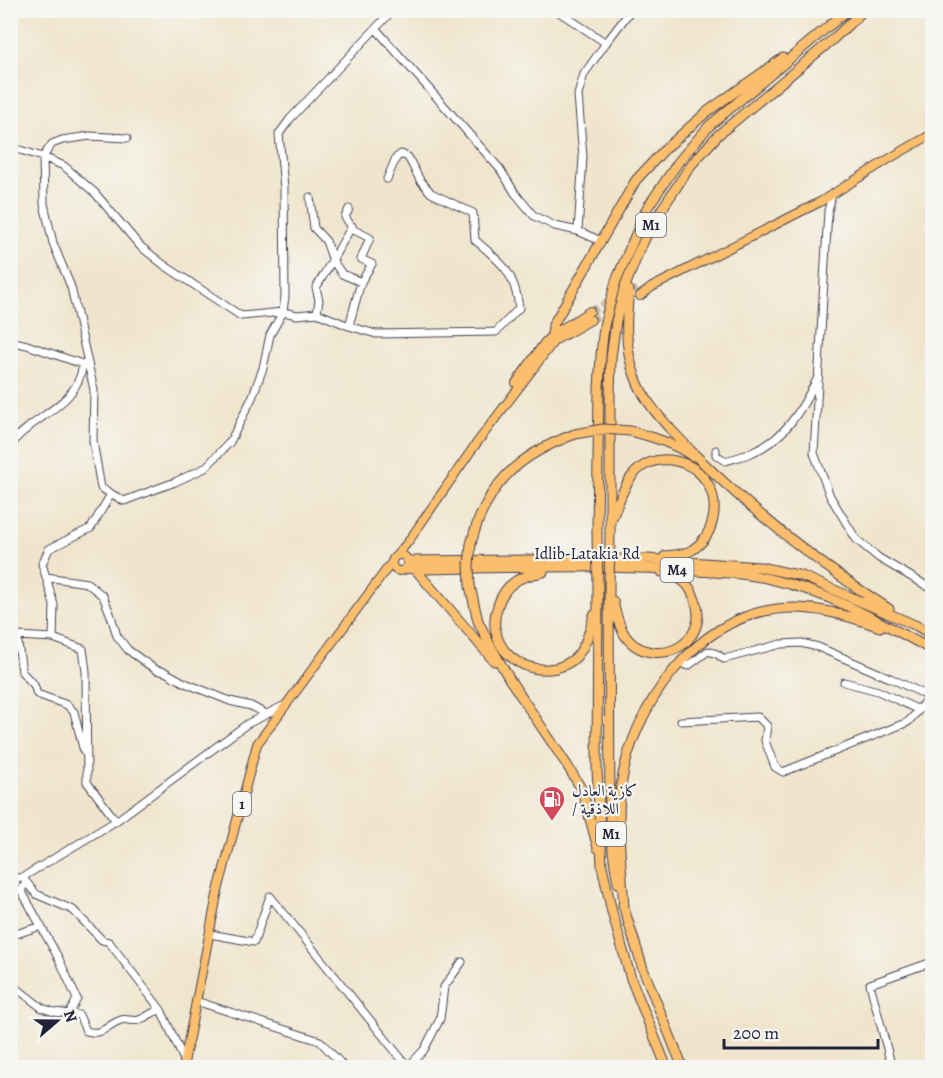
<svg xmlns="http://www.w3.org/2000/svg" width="943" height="1078" font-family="Alegreya,Amiri,serif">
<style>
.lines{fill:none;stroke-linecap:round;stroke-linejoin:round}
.major-tunnel{stroke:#c7beaf;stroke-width:8;stroke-dasharray:8 4;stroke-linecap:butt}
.minor-casing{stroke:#413f51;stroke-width:9}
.major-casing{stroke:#413f51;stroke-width:10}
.highway-casing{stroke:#413f51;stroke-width:11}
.minor{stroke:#fff;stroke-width:7}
.major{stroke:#fabe6d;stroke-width:8}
.highway{stroke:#fabe6d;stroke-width:9}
.highway-bridge-casing{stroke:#413f51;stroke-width:11;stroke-linecap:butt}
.highway-bridge{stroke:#fabe6d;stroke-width:9}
.labels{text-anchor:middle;stroke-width:4.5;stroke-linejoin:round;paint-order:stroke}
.shield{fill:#f6f6f2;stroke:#626272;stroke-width:1.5}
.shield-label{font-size:15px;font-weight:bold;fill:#22223b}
.street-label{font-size:16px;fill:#22223b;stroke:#f6f6f2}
.poi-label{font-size:16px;fill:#22223b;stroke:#f6f6f2;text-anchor:start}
</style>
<rect width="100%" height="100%" fill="#f6f6f2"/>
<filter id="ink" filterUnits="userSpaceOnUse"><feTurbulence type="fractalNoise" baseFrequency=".0167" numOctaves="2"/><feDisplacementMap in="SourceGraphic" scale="12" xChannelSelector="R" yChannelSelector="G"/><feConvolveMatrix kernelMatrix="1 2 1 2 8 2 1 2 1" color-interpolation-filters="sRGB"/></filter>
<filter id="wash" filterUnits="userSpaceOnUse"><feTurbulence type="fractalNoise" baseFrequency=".008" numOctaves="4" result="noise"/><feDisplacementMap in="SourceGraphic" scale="24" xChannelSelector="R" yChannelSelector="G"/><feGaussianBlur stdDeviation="1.35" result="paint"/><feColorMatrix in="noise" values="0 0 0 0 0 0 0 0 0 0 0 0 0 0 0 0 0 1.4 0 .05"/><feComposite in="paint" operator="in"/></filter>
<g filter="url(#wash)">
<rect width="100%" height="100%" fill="#f0e5cc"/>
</g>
<g filter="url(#ink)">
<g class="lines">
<path class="major-tunnel" d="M 590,311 L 638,290
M 591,320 L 612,309"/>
<g class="minor-casing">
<path id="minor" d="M 556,10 L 606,43 L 631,10
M 376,29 L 500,169 L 515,193 L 534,216 L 555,226 L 578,231 L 601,241
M 127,138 L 90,136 L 62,140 L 52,144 L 43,157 L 44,204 L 53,243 L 71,287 L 94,390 L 93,441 L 101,488 L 124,501 L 175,482 L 205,468 L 230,442 L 252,398 L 263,368 L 270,335 L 283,312 L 285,296 L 284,188 L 279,134 L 290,119 L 393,10
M 10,147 L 43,157 L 64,166 L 95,193 L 140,246 L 164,265 L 241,316 L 283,312 L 297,315 L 317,313 L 349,326 L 376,334 L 496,332 L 519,308 C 515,272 501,262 475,240 L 473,213 L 431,193 L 420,180 L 408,157 L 401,154 L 396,158 L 387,179
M 832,195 L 828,211 L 814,453 L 830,496 L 856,539 L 879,558 L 932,589
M 310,197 L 314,228 L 326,241 L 333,261 L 342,274 L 361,282
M 578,231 L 583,157 L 578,95 L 584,74 L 606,43
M 317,313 L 319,300 L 316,288 L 352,226
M 349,326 L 361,282 L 372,264 L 361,259 L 370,238 L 354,230 L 345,217 L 349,209
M 10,341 L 27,345 L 85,365
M 716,450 L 716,455 L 726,461 C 735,458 745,456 753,452 C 785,439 802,409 817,379
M 10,452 C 12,448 13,442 16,439 C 19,434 26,430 30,426 C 54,408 79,396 83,364
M 111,494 L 91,528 L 49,549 L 42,564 L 46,577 L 87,583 L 103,596 L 111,616 L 117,636 L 128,650 L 156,670 L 165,672 L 185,683 L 230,701 L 251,706 L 266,714
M 46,577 L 54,605 L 53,638 L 83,649 L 86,671 L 87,782 L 116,821
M 53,638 L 17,636 L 22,672 L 34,685 L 37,694 L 67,705 L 74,712 L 84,752
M 681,662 L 688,666 L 708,651 L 717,654 L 724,659 L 781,644 L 801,643 L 818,647 L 890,678 L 928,696
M 844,682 L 878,691 L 919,710
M 681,721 L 758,717 L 767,726 L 765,741 L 775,767 L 783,772 L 908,722 L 919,710 L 932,690
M 22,877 L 36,894 L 73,910 L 102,940 L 109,942 L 161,1010 L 184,1060
M 10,880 L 23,877 L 116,821 L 247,724 L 285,705
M 26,883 L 21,890 L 59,959 L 77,999 L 69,1014
M 210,934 L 254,942 L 270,896 L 408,1067 L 424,1050 L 440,1019 L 444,987 L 462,962
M 10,936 L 41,926
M 10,983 L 42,1008 L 54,1012 L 79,1015 L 86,1031 C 104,1036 106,1025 121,1020 C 126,1018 133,1022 139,1020 C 148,1017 152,1011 161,1010
M 196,1001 L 320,1041 L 345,1068
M 892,1068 L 870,984 L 932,962"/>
</g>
<g class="major-casing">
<path id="major" d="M 640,296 L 652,287 L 820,202 L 892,157 L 932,134
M 516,383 L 545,342 L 552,335 L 590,311
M392 563a8 8 0 1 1 16 0a8 8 0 1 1-16 0Z
M 396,556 L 408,542 L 473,448 L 554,341 L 591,320
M 183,1068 L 217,895 L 257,744 L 392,562"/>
</g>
<g class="highway-casing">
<path id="highway" d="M 629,290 C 626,319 624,347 635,376 C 646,407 670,428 692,452 C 752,511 818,564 889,609
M 552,335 L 553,325 L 636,180 L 664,150 L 708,111 L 783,58
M 630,431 C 653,437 673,443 692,456
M 612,518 C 619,502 625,480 639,469 C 660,452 694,460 708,484 C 720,506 714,536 692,550 C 685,555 674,555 665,556
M 597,531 L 599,388 L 601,355 L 604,326 L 616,281 L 647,208 L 679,161 L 709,126 L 848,10
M 610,532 L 610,393 L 611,358 L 616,321 L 624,289 L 639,251 L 652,224 L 691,165 L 718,135 L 831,41 L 864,10
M 471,544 C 486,484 518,455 575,434
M 408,561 L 648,559 L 760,567 L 802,576 L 917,626 L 932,635
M 406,568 L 415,569 C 503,568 591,564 679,570 C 709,572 741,572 770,579 C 828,592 881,622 932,650
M 415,569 L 494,661
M 543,572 C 521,576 506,582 498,605 C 484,643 518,676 556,668 C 563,666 571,662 576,657 C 586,646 590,630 594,615
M 470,586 L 478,621 L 490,645 L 510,680 L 567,765 L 582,790 L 598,848
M 598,589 L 597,769 L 602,866 L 612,912 L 631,979 L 667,1068
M 609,589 L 610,826 L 615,866 L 618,883
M 613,601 C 615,611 618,622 623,632 C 629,643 639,650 652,652 C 681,657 707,629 695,600 C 693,593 689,586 683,581 C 677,577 669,574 662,572
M 623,905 L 643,969 L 683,1068
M 624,909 C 622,869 616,826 621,786 C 632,708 695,618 777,609 C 813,605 847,615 880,627"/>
</g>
<use href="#minor" class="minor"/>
<use href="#major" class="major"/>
<use href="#highway" class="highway"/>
<g class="highway-bridge-casing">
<path id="highway-bridge" d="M 575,434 L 603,429 L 630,431
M 597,531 L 598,589
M 470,586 L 469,565 L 471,544
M 609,589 L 610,532"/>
</g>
<use href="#highway-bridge" class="highway-bridge"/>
</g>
</g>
<defs>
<g id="fuel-pin" transform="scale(1.35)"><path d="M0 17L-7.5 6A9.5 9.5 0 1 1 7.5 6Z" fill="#d1495b" stroke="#f6f6f2"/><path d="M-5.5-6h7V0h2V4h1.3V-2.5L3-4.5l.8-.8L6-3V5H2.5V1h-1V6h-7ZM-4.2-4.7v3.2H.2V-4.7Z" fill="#fff"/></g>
</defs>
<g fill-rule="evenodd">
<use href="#fuel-pin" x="552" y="799"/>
</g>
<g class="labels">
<g class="shield">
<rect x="636" y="213" width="30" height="24" rx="4.5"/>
<rect x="660.5" y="558" width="33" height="24" rx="4.5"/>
<rect x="233" y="792" width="18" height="24" rx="4.5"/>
<rect x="596" y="822" width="30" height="24" rx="4.5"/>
</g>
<g class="shield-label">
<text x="651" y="230">M1</text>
<text x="677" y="575">M4</text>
<text x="242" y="809">1</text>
<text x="611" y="839">M1</text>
</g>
<g class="street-label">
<text x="587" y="559">Idlib-Latakia Rd</text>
</g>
<g class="poi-label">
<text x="572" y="796">كازية العادل<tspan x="572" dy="18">/ اللاذقية</tspan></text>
</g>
</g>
<rect width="943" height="1078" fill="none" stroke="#f6f6f2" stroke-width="36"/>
<g transform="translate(57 1021) rotate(70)" stroke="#f6f6f2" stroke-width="4.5" paint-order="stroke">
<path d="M0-4.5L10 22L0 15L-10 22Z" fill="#22223b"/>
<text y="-9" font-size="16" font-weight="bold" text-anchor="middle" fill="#22223b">N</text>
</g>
<path d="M724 1039v9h154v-9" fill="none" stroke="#22223b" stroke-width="3"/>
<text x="733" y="1039" font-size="18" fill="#22223b" stroke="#f6f6f2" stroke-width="4.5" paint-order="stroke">200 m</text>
</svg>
